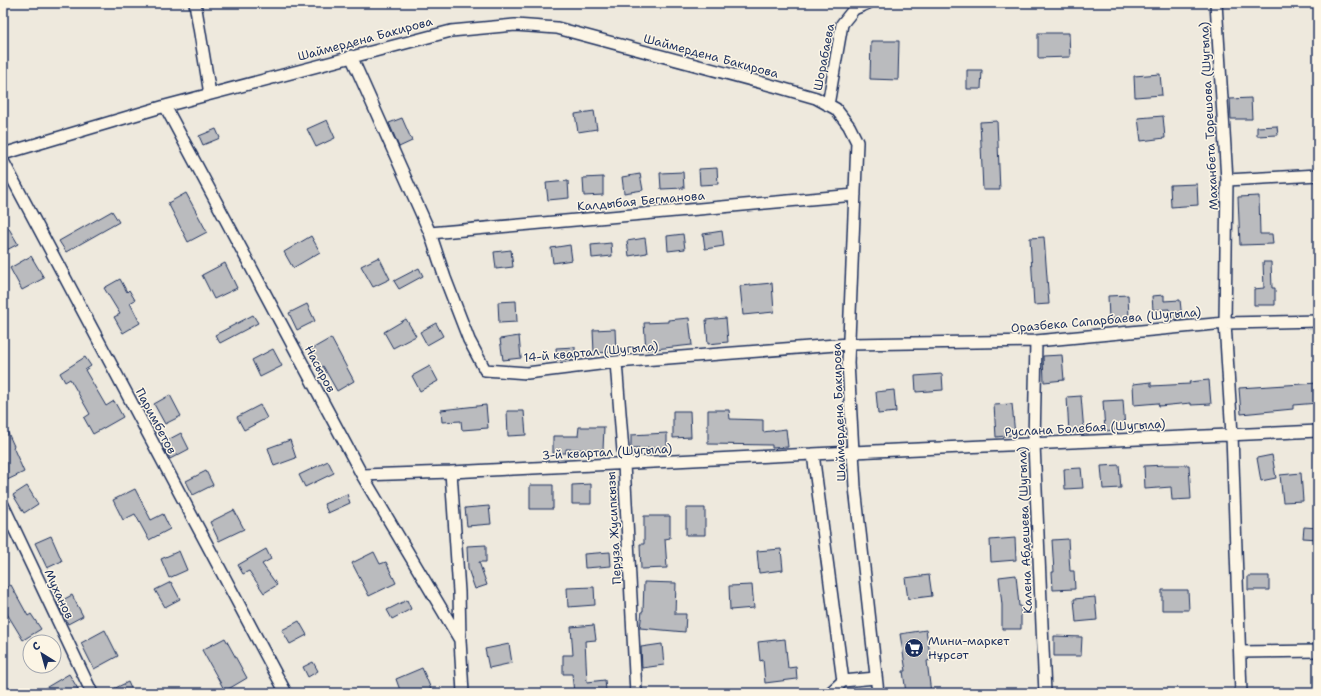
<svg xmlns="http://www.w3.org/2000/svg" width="1321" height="696" font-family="'Shantell Sans',sans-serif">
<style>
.building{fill:#babbbe;stroke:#1b2f5e}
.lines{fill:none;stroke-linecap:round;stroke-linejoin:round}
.minor-casing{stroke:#1b2f5e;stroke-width:14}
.minor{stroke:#fcf5e5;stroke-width:11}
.labels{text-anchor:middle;stroke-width:3;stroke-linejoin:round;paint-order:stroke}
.street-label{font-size:12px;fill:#1b2f5e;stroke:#fcf5e5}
.poi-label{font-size:12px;fill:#1b2f5e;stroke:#fcf5e5;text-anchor:start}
</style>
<rect width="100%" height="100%" fill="#eee9dd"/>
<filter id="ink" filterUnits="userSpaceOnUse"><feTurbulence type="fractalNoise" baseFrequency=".025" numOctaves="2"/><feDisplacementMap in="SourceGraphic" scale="8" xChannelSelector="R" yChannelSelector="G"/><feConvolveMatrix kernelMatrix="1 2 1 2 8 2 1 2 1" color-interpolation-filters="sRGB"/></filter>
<g filter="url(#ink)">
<path class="building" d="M 1038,33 L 1069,33 L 1070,57 L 1038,58 Z
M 871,41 L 899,41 L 898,80 L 870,79 Z
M 967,70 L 982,70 L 981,89 L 967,89 Z
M 1160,74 L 1162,95 L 1135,97 L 1134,76 Z
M 1251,98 L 1252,119 L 1231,119 L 1230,99 Z
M 594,111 L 597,129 L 578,132 L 575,114 Z
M 1163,116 L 1165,138 L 1141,141 L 1138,118 Z
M 402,118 L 412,141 L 399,147 L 389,123 Z
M 327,120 L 335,138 L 316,147 L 307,129 Z
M 997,121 L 1000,190 L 983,190 L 980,122 Z
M 1277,126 L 1278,135 L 1257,136 L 1257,127 Z
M 216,129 L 220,138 L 203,145 L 199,136 Z
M 717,168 L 718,184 L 700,185 L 699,169 Z
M 683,172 L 684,188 L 661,189 L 660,173 Z
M 640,174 L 643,190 L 624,193 L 622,177 Z
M 603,177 L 603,195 L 584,196 L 583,178 Z
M 568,181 L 569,198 L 548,200 L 546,183 Z
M 1197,184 L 1198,205 L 1171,207 L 1170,185 Z
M 186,193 L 207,232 L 188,242 L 168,203 Z
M 1259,196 L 1260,234 L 1272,234 L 1273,244 L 1240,245 L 1238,197 Z
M 112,211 L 119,222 L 66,252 L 59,241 Z
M 8,227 L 18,244 L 3,252 L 3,230 Z
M 722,231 L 724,246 L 705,249 L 703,234 Z
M 683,234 L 685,249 L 668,251 L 667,236 Z
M 311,236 L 320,252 L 293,268 L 284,252 Z
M 1044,237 L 1049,304 L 1034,305 L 1030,238 Z
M 645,238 L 647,253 L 629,256 L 627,241 Z
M 611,243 L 612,256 L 592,258 L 591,245 Z
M 570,245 L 572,260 L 553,263 L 551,248 Z
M 511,250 L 513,267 L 496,269 L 494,252 Z
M 31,256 L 44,278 L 22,290 L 10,268 Z
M 379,257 L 390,279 L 373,287 L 361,266 Z
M 1263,262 L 1271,262 L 1272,288 L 1275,288 L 1275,305 L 1254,305 L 1254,289 L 1264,288 Z
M 225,263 L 237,288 L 214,299 L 202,275 Z
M 419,268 L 423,276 L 399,289 L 394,281 Z
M 120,279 L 127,292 L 129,290 L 135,300 L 130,303 L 140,323 L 123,333 L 114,317 L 120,314 L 104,288 Z
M 772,283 L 774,312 L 743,315 L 740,286 Z
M 1128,295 L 1129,318 L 1109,319 L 1108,296 Z
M 1164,295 L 1164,301 L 1180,300 L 1182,319 L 1170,320 L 1169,309 L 1153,310 L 1152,296 Z
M 516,301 L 517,322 L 499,323 L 498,302 Z
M 307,304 L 315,321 L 297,330 L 289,313 Z
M 253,315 L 258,323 L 220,343 L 215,335 Z
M 689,318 L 692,345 L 646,350 L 644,323 L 668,322 L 668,320 Z
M 726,318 L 728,342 L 708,344 L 706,320 Z
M 406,319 L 416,336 L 393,348 L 384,332 Z
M 436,323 L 443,336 L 427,345 L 420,332 Z
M 615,329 L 616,352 L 594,353 L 593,330 Z
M 519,336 L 521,358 L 503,360 L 500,339 Z
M 331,338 L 354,381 L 337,391 L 323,366 L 320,368 L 310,350 Z
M 575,347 L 575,359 L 557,360 L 556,348 Z
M 273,349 L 282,366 L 260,377 L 252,360 Z
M 1062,355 L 1064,380 L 1044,382 L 1043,356 Z
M 85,357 L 91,366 L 85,370 L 106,406 L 114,401 L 123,417 L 93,434 L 84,418 L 90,414 L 70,379 L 65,382 L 60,373 Z
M 430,366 L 438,381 L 420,391 L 412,376 Z
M 942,374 L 943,390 L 916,392 L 915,376 Z
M 1209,380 L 1211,404 L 1191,405 L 1191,403 L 1159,406 L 1158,403 L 1134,405 L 1133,384 L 1151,382 L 1151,386 L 1190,384 L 1189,382 Z
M 1318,383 L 1318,403 L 1293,405 L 1293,409 L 1241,414 L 1239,388 Z
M 894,390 L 896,412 L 878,414 L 876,392 Z
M 170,395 L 181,416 L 165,424 L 154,404 Z
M 1081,396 L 1084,432 L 1069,433 L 1067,397 Z
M 1123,400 L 1125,429 L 1105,431 L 1103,401 Z
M 1012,404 L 1015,435 L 996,437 L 994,405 Z
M 260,405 L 267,418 L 244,430 L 237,417 Z
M 486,405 L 488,428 L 462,430 L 461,421 L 442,422 L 441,410 Z
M 708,410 L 729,410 L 730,419 L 763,420 L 763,432 L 786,429 L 788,447 L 772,448 L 772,445 L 708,444 Z
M 507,411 L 524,411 L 526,435 L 508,436 Z
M 673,411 L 690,411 L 691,437 L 673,438 Z
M 3,422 L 14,446 L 13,447 L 24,472 L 5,481 L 3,477 Z
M 579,427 L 604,427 L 603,450 L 566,449 L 566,453 L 553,453 L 553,436 L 578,436 Z
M 181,433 L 189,449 L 170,459 L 162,443 Z
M 667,433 L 667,447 L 631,449 L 631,435 Z
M 290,440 L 296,458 L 274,466 L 268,448 Z
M 1272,455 L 1276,478 L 1261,481 L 1257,458 Z
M 328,461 L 334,473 L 305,487 L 299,475 Z
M 1119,465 L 1121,488 L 1103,489 L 1101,466 Z
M 1165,465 L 1189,465 L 1191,499 L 1172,500 L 1171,487 L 1145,489 L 1144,466 Z
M 1081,468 L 1083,488 L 1065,489 L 1064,469 Z
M 206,471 L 213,485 L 193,495 L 186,481 Z
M 1301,473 L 1303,501 L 1283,502 L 1280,475 Z
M 591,484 L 591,504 L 572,504 L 572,485 Z
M 530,485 L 553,485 L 553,509 L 530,509 Z
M 27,486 L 38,504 L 24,513 L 13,495 Z
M 135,489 L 151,520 L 163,514 L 170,529 L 149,540 L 135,514 L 123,520 L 113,500 Z
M 347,494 L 350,503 L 328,513 L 324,504 Z
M 489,506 L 491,524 L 467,526 L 465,508 Z
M 686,508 L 705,508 L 705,535 L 686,535 Z
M 234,510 L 244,529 L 219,541 L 210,522 Z
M 644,516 L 670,516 L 670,538 L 665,539 L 667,568 L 641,569 L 640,544 L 644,544 Z
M 1304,527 L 1318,528 L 1318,539 L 1303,538 Z
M 51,536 L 62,561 L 47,568 L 35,543 Z
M 1015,538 L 1016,560 L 991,562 L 990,540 Z
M 1068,539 L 1070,571 L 1074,571 L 1075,589 L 1053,590 L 1052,572 L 1054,572 L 1052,540 Z
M 486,545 L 486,562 L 479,562 L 487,585 L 475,589 L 468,569 L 467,546 Z
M 266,549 L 271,559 L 262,564 L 277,585 L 264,593 L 249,571 L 243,574 L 238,565 Z
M 781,549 L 783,570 L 759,573 L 757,551 Z
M 179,551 L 187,570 L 169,578 L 161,559 Z
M 374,552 L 380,564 L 386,562 L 396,583 L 369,596 L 352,563 Z
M 610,552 L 611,566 L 585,568 L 584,554 Z
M 929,575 L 932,596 L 908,599 L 905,578 Z
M 1016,575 L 1019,606 L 1021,606 L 1021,629 L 1002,629 L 1002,605 L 999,577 Z
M 1248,576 L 1269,576 L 1269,590 L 1248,590 Z
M 171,582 L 180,599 L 165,607 L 155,590 Z
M 644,582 L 676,583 L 675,614 L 686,614 L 685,632 L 640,628 L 642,611 L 643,611 Z
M 11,585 L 28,616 L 31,614 L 41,629 L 23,640 L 6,612 L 3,614 L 3,589 Z
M 752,585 L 754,608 L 730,610 L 729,586 Z
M 594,587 L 595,605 L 568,607 L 567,588 Z
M 1162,590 L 1188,590 L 1189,610 L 1162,610 Z
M 72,595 L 83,616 L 68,624 L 57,603 Z
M 1095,597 L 1097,620 L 1076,622 L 1074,599 Z
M 407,600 L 411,609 L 392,619 L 387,610 Z
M 299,621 L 307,635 L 290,644 L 282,630 Z
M 594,625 L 596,640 L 585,641 L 587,682 L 605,680 L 606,691 L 574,693 L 572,674 L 563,674 L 563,655 L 573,655 L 571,627 Z
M 105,630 L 118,656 L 94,669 L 81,643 Z
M 926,630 L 931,660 L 927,661 L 931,693 L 906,693 L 903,671 L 906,671 L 900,634 Z
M 1054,636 L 1082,637 L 1081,656 L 1054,656 Z
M 225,638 L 247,678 L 225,691 L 202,650 Z
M 785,639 L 788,668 L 796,667 L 797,679 L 765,683 L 763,660 L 760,661 L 758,642 Z
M 509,644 L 512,663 L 489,668 L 485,649 Z
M 662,644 L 664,665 L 642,668 L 641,647 Z
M 313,662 L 318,671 L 308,677 L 303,667 Z
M 422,668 L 431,689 L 422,693 L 401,693 L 396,679 Z
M 69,674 L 78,689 L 71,693 L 37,693 Z
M 128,682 L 133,693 L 105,693 Z"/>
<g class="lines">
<g class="minor-casing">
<path id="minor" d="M 195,3 L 210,94
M 1216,3 L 1227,180 L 1225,323 L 1232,435 L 1241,693
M 351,56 L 430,233 L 445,278 L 469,340 L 485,370 L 527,373 L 616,362 L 849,344 L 1036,341 L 1225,323 L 1318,321
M 828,105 L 842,24 L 854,9 L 868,3
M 165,106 L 362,475 L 460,640
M 3,154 L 165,106 L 451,31 L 515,25 L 557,28 L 774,86 L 816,98 L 836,109 L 849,126 L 857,142 L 848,363 L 855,487 L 878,693
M 3,161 L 286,693
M 1227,180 L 1318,175
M 430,233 L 855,195
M 1036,341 L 1034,444 L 1045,693
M 616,362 L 624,464 L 636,693
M 813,454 L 843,681
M 451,472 L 459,592 L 460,640 L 463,693
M 362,475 L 451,472 L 853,452 L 1318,431
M 3,505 L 92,693
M 1240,652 L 1318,651
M 830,693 L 843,681 L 876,678"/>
</g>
<use href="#minor" class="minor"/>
</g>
</g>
<defs>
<g id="supermarket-disc" transform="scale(1)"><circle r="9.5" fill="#1b2f5e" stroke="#fcf5e5"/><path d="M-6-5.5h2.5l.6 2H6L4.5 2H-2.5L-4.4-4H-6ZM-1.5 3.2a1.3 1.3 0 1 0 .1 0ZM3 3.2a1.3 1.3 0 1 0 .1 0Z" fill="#fff"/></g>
</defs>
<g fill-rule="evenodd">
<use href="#supermarket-disc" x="914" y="648"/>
</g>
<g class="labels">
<g class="street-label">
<text transform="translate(365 39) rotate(-15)" y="4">Шаймердена Бакирова</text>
<text transform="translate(711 56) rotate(15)" y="4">Шаймердена Бакирова</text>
<text transform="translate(824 57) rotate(-79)" y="4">Шорабаева</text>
<text transform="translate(1209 116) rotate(-93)" y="4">Маханбета Торешова (Шугыла)</text>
<text transform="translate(641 201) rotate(-5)" y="4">Калдыбая Бегманова</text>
<text transform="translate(1106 320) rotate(-5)" y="4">Оразбека Сапарбаева (Шугыла)</text>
<text transform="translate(591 352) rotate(-5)" y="4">14-й квартал (Шугыла)</text>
<text transform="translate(320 369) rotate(62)" y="4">Насыров</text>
<text transform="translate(839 412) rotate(-92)" y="4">Шаймердена Бакирова</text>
<text transform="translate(156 421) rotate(62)" y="4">Паримбетов</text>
<text transform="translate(1085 428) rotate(-3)" y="4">Руслана Болебая (Шугыла)</text>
<text transform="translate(607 452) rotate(-3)" y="4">3-й квартал (Шугыла)</text>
<text transform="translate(614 528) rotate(-93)" y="4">Перуза Жусипкызы</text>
<text transform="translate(1025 530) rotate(-92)" y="4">Калена Абдешева (Шугыла)</text>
<text transform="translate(59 594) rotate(65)" y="4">Муханов</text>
</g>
<g class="poi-label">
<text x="928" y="645">Мини-маркет<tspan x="928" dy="14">Нұрсәт</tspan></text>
</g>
</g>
<rect width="1321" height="696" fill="none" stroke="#fcf5e5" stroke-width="16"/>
<rect x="8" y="8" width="1305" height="680" fill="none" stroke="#1b2f5e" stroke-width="1.5" filter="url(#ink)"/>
<g transform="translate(42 654) rotate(323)"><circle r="19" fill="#fcf5e5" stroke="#a2a6af"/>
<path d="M0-3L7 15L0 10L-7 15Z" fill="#1b2f5e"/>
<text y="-6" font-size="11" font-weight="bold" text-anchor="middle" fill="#1b2f5e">С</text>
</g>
</svg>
